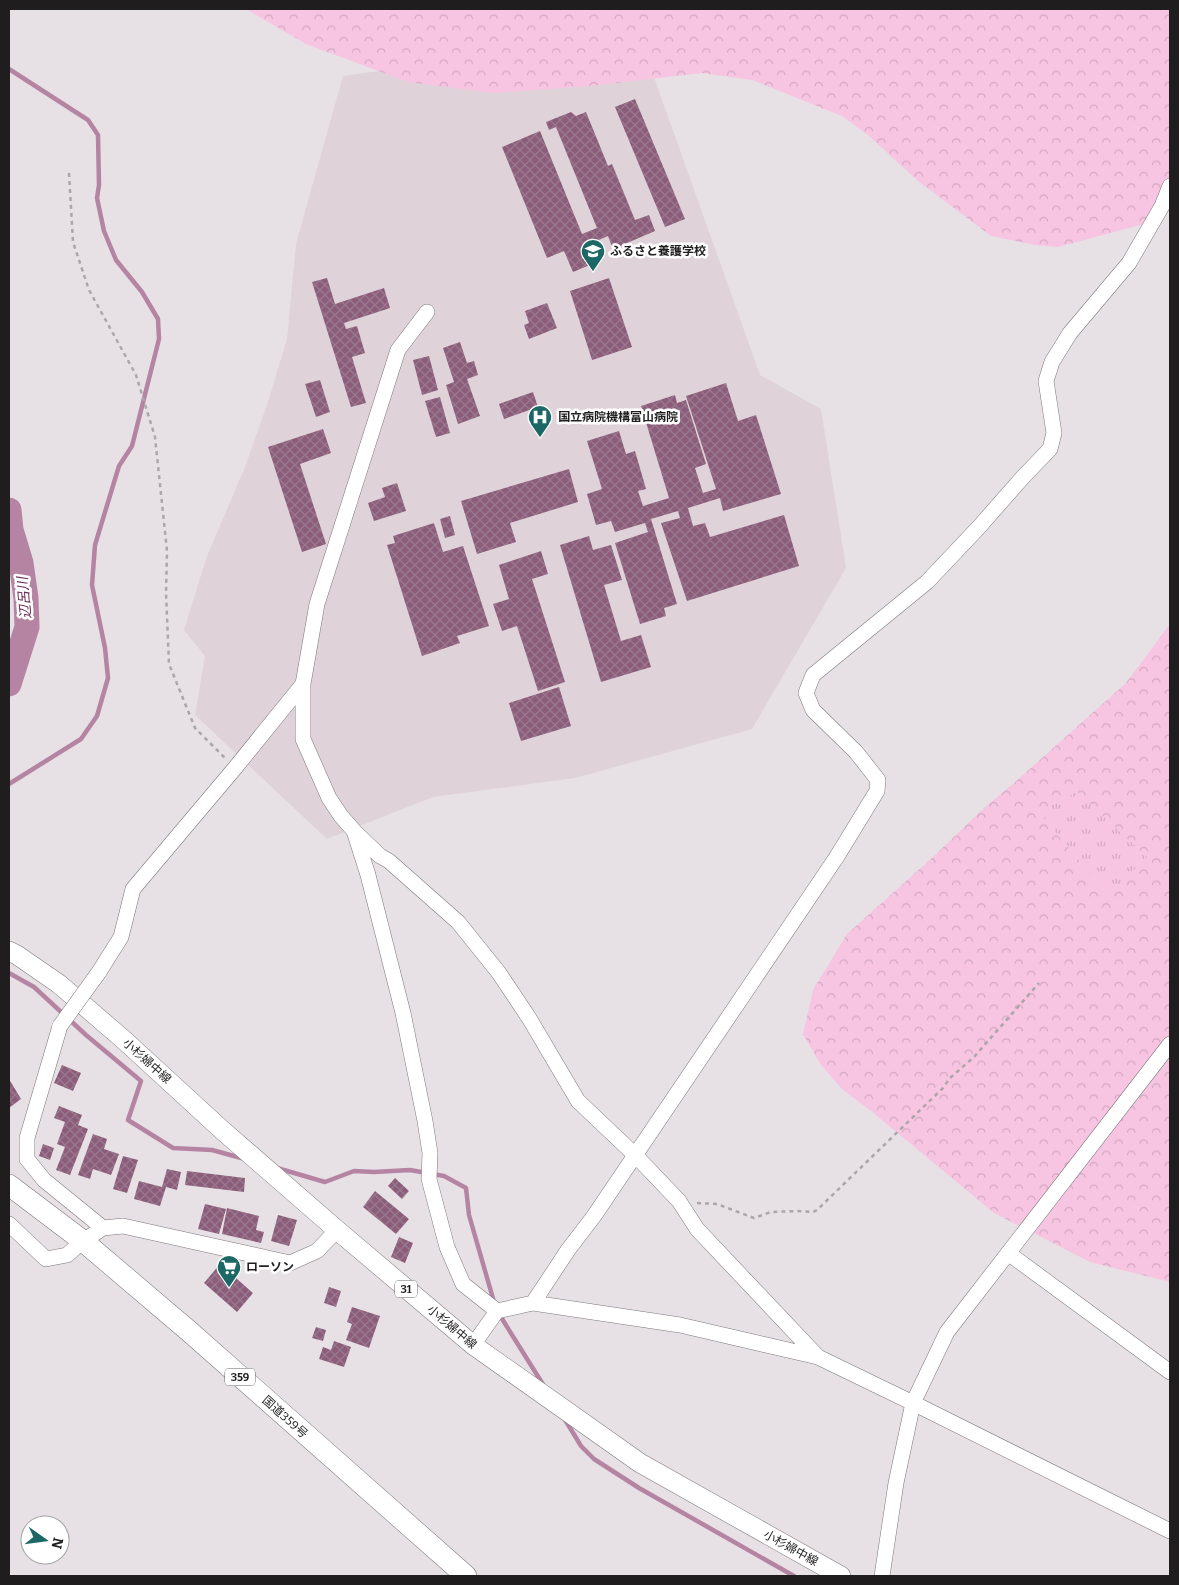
<svg xmlns="http://www.w3.org/2000/svg" width="1179" height="1585" font-family="Bitter,'Noto Sans JP',serif">
<style>
.built{fill:#dfd2d9}
.grass{fill:url(#grass-tufts)}
.forest{fill:url(#forest-crowns);fill-rule:evenodd}
.lines{fill:none;stroke-linecap:round;stroke-linejoin:round}
.stream{stroke:#b584a2;stroke-width:4.5}
.river{stroke:#b584a2;stroke-width:25}
.building{fill:url(#building-cross-hatch)}
.minor-casing{stroke:#7d787b;stroke-width:16}
.major-casing{stroke:#7d787b;stroke-width:20}
.highway-casing{stroke:#7d787b;stroke-width:22}
.path{stroke:#aba6a9;stroke-width:2.5;stroke-dasharray:4 4;stroke-linecap:butt}
.minor{stroke:#fff;stroke-width:15}
.major{stroke:#fff;stroke-width:19}
.highway{stroke:#fff;stroke-width:21}
.minor-bridge-casing{stroke:#7d787b;stroke-width:16;stroke-linecap:butt}
.minor-bridge{stroke:#fff;stroke-width:15}
.labels{text-anchor:middle;stroke-width:5;stroke-linejoin:round;paint-order:stroke}
.shield{fill:#fff;stroke:#626162;stroke-width:1}
.shield-label{font-size:11px;font-weight:bold;fill:#1f1d1e}
.poi-label{font-size:12px;font-weight:bold;fill:#1f1d1e;stroke:#fff;text-anchor:start}
.street-label{font-size:12px;fill:#1f1d1e;stroke:#fff}
.water-label{font-size:14px;font-style:italic;fill:#682b54;stroke:#fff}
</style>
<defs>
<pattern id="grass-tufts" width="24" height="20" patternUnits="userSpaceOnUse" patternTransform="scale(1.25)"><rect width="24" height="20" fill="#f7c4e2"/><path d="M3 7l-1-3M5 7V3M7 7l1-3M15 17l-1-3M17 17v-4M19 17l1-3" fill="none" stroke="#d3a8c1"/></pattern>
<pattern id="forest-crowns" width="20" height="18" patternUnits="userSpaceOnUse" patternTransform="scale(1.25)"><rect width="20" height="18" fill="#f7c4e2"/><path d="M2 6a3 3 0 1 1 6 0M12 15a3 3 0 1 1 6 0" fill="none" stroke="#d3a8c1"/></pattern>
<pattern id="building-cross-hatch" width="8" height="8" patternUnits="userSpaceOnUse" patternTransform="scale(1.25)"><rect width="8" height="8" fill="#8c5d7a"/><path d="M0 0l8 8M0 8l8-8" fill="none" stroke="#9a798e"/></pattern>
</defs>
<rect width="100%" height="100%" fill="#e7e1e5"/>
<path class="built" d="M 639,35 L 760,375 L 821,409 L 846,568 L 752,729 L 575,778 L 433,797 L 327,839 L 195,715 L 205,656 L 184,630 L 207,556 L 245,467 L 268,402 L 287,339 L 296,244 L 343,76 Z"/>
<path class="grass" d="M 1077,792 L 1148,857 L 1108,895 L 1038,811 Z"/>
<path class="forest" d="M 246,9 L 1170,9 L 1170,211 L 1144,224 L 1058,247 L 1035,245 L 991,236 L 918,181 L 868,135 L 842,116 L 752,80 L 702,73 L 589,86 L 493,93 L 408,82 L 306,44 Z
M 1170,624 L 1170,1282 L 1090,1262 L 994,1213 L 871,1111 L 842,1089 L 821,1065 L 803,1034 L 813,990 L 847,934 L 933,857 L 984,808 L 1014,783 L 1126,683 ZM 1077,792 L 1147,857 L 1108,895 L 1038,811 Z"/>
<g class="lines">
<path class="stream" d="M 9,69 L 88,120 L 98,135 L 99,185 L 97,198 L 104,231 L 116,260 L 142,292 L 158,319 L 159,339 L 132,446 L 119,466 L 95,545 L 92,585 L 105,648 L 108,678 L 97,716 L 81,739 L 9,784
M 9,973 L 34,987 L 86,1035 L 141,1081 L 128,1120 L 173,1148 L 212,1150 L 245,1159
M 277,1168 L 325,1182 L 354,1171 L 374,1172 L 410,1170 L 444,1176 L 466,1188 L 469,1215 L 494,1302
M 499,1314 L 544,1386
M 564,1418 L 581,1446 L 594,1459 L 639,1488 L 794,1576"/>
<path class="river" d="M 9,510 L 11,530 L 21,563 L 26,598 L 27,627 L 9,684"/>
</g>
<path class="building" d="M 635,99 L 685,219 L 665,227 L 615,107 Z
M 571,112 L 576,116 L 586,112 L 608,166 L 612,164 L 635,220 L 649,215 L 655,231 L 613,249 L 608,236 L 583,247 L 590,265 L 573,272 L 564,251 L 547,258 L 502,147 L 540,131 L 582,234 L 597,228 L 556,127 L 549,130 L 546,122 Z
M 327,278 L 335,304 L 384,288 L 390,308 L 344,323 L 346,329 L 357,326 L 365,353 L 352,357 L 366,403 L 351,407 L 312,282 Z
M 609,278 L 632,347 L 592,360 L 570,291 Z
M 547,303 L 557,328 L 529,339 L 524,325 L 529,323 L 525,311 Z
M 460,342 L 467,363 L 474,361 L 478,375 L 467,379 L 480,416 L 458,424 L 446,385 L 454,382 L 443,348 Z
M 429,356 L 438,390 L 422,395 L 413,360 Z
M 320,380 L 330,412 L 316,417 L 305,384 Z
M 726,383 L 738,421 L 756,415 L 781,494 L 723,511 L 720,498 L 688,508 L 693,526 L 705,523 L 710,537 L 784,515 L 799,566 L 687,601 L 661,523 L 680,518 L 678,511 L 651,519 L 677,604 L 664,608 L 666,616 L 640,624 L 615,543 L 648,532 L 645,523 L 615,532 L 611,521 L 596,525 L 587,494 L 602,489 L 587,441 L 619,431 L 626,454 L 635,451 L 646,489 L 638,491 L 643,506 L 669,498 L 641,406 L 675,395 L 677,403 L 686,400 L 706,464 L 695,468 L 703,493 L 716,489 L 686,396 Z
M 533,392 L 538,407 L 504,419 L 499,404 Z
M 440,397 L 450,433 L 436,437 L 425,401 Z
M 323,429 L 331,453 L 300,464 L 326,544 L 302,552 L 268,447 Z
M 569,469 L 578,502 L 510,523 L 516,542 L 477,554 L 461,501 Z
M 397,483 L 406,511 L 374,521 L 368,503 L 385,497 L 382,488 Z
M 450,516 L 455,535 L 445,538 L 440,519 Z
M 434,523 L 443,552 L 463,546 L 489,626 L 457,636 L 460,643 L 422,656 L 387,545 L 395,543 L 393,536 Z
M 589,536 L 593,550 L 611,545 L 622,580 L 604,585 L 621,641 L 641,635 L 651,667 L 601,682 L 560,545 Z
M 541,551 L 548,574 L 532,579 L 565,682 L 538,691 L 517,626 L 502,631 L 493,604 L 509,599 L 499,565 Z
M 559,687 L 571,726 L 521,741 L 509,703 Z
M 62,1065 L 81,1073 L 73,1091 L 54,1083 Z
M 9,1079 L 21,1099 L 9,1108 Z
M 59,1106 L 82,1115 L 78,1125 L 88,1129 L 70,1175 L 56,1170 L 65,1147 L 57,1144 L 65,1122 L 54,1118 Z
M 93,1134 L 107,1139 L 104,1149 L 119,1154 L 111,1175 L 93,1169 L 90,1179 L 78,1175 Z
M 43,1144 L 54,1148 L 50,1160 L 39,1156 Z
M 123,1156 L 138,1160 L 127,1193 L 113,1189 Z
M 167,1169 L 181,1172 L 177,1190 L 166,1187 L 160,1206 L 134,1199 L 139,1181 L 162,1187 Z
M 187,1171 L 245,1178 L 244,1192 L 185,1185 Z
M 395,1178 L 409,1191 L 402,1199 L 388,1186 Z
M 375,1191 L 409,1219 L 396,1234 L 363,1207 Z
M 205,1204 L 226,1209 L 219,1234 L 198,1229 Z
M 227,1208 L 259,1216 L 256,1230 L 264,1232 L 261,1243 L 222,1234 Z
M 278,1215 L 297,1220 L 289,1246 L 271,1241 Z
M 399,1237 L 413,1243 L 405,1263 L 391,1257 Z
M 220,1264 L 253,1293 L 237,1312 L 204,1283 Z
M 329,1287 L 341,1291 L 336,1307 L 324,1303 Z
M 352,1307 L 380,1316 L 369,1348 L 346,1340 L 352,1324 L 347,1322 Z
M 316,1327 L 326,1330 L 323,1341 L 312,1338 Z
M 334,1341 L 351,1347 L 344,1367 L 319,1359 L 323,1347 L 331,1350 Z"/>
<g class="lines">
<g class="minor-casing">
<path id="minor" d="M 427,312 L 398,350 L 317,604 L 303,684 L 303,739 L 329,798 L 341,816 L 355,832 L 380,856 L 389,861 L 458,922 L 499,973 L 529,1018 L 578,1101 L 635,1155 L 679,1201 L 697,1229 L 818,1357
M 355,834 L 368,875 L 403,1013 L 425,1121 L 430,1153 L 429,1179 L 447,1247 L 463,1284 L 497,1311
M 99,972 L 121,937 L 133,889 L 235,768 L 303,684
M 60,1026 L 27,1138 L 27,1159 L 44,1180 L 103,1228
M 9,1224 L 46,1259 L 67,1255 L 83,1241 L 103,1228 L 123,1226 L 290,1263 L 317,1251 L 337,1230
M 1008,1253 L 1170,1372
M 533,1303 L 568,1250 L 594,1216 L 836,858 L 877,791 L 878,780 L 856,752 L 813,710 L 806,693 L 813,675 L 927,582 L 979,527 L 1023,477 L 1050,449 L 1054,433 L 1046,381 L 1052,362 L 1070,333 L 1129,263 L 1162,206 L 1170,186
M 473,1345 L 497,1311 L 533,1303 L 680,1325 L 818,1357 L 913,1403 L 1170,1531
M 882,1576 L 896,1483 L 913,1403 L 947,1332 L 1170,1044"/>
</g>
<g class="major-casing">
<path id="major" d="M 9,951 L 17,955 L 59,984 L 124,1040 L 222,1130 L 337,1230 L 473,1345 L 640,1463 L 841,1576"/>
</g>
<g class="highway-casing">
<path id="highway" d="M 9,1185 L 83,1241 L 190,1332 L 466,1576"/>
</g>
<path class="path" d="M 69,173 L 73,242 L 89,290 L 136,375 L 155,437 L 167,551 L 166,593 L 169,664 L 195,728 L 225,758
M 697,1203 L 717,1204 L 754,1218 L 771,1212 L 797,1211 L 813,1212 L 817,1210 L 943,1088 L 950,1078 L 974,1057 L 1039,983"/>
<use href="#minor" class="minor"/>
<use href="#major" class="major"/>
<use href="#highway" class="highway"/>
<g class="minor-bridge-casing">
<path id="minor-bridge" d="M 60,1026 L 99,972"/>
</g>
<use href="#minor-bridge" class="minor-bridge"/>
</g>
<defs>
<g id="school-pin" transform="scale(1.25)"><path d="M0 17L-7.5 6A9.5 9.5 0 1 1 7.5 6Z" fill="#1b6866" stroke="#fff"/><path d="M0-5L7-2L0 1L-7-2ZM-4 1L0 2.5L4 1V4Q0 6-4 4Z" fill="#fff"/></g>
<g id="hospital-pin" transform="scale(1.25)"><path d="M0 17L-7.5 6A9.5 9.5 0 1 1 7.5 6Z" fill="#1b6866" stroke="#fff"/><path d="M-5-5h3v3.5h4V-5h3V5h-3V1.5h-4V5h-3Z" fill="#fff"/></g>
<g id="supermarket-pin" transform="scale(1.25)"><path d="M0 17L-7.5 6A9.5 9.5 0 1 1 7.5 6Z" fill="#1b6866" stroke="#fff"/><path d="M-6-5.5h2.5l.6 2H6L4.5 2H-2.5L-4.4-4H-6ZM-1.5 3.2a1.3 1.3 0 1 0 .1 0ZM3 3.2a1.3 1.3 0 1 0 .1 0Z" fill="#fff"/></g>
</defs>
<g fill-rule="evenodd">
<use href="#school-pin" x="593" y="251"/>
<use href="#hospital-pin" x="540" y="417"/>
<use href="#supermarket-pin" x="229" y="1267"/>
</g>
<g class="labels">
<g class="shield">
<rect x="395" y="1280.5" width="22" height="17" rx="4"/>
<rect x="225" y="1368.5" width="30" height="17" rx="4"/>
</g>
<g class="shield-label">
<text x="406" y="1293">31</text>
<text x="240" y="1381">359</text>
</g>
<g class="poi-label">
<text x="610" y="255">ふるさと養護学校</text>
<text x="558" y="421">国立病院機構富山病院</text>
<text x="246" y="1271">ローソン</text>
</g>
<g class="street-label">
<text transform="translate(147 1061) rotate(42)" y="4">小杉婦中線</text>
<text transform="translate(452 1327) rotate(40)" y="4">小杉婦中線</text>
<text transform="translate(285 1417) rotate(42)" y="4">国道359号</text>
<text transform="translate(791 1548) rotate(29)" y="4">小杉婦中線</text>
</g>
<g class="water-label">
<text transform="translate(24 598) rotate(-95)" y="5">辺呂川</text>
</g>
</g>
<rect width="1179" height="1585" fill="none" stroke="#1f1d1e" stroke-width="20"/>
<g transform="translate(45 1540) rotate(104)"><circle r="24" fill="#ffffff" stroke="#a5a5a5"/>
<path d="M0-4L9 19L0 12L-9 19Z" fill="#1b6866"/>
<text y="-8" font-size="14" font-weight="bold" text-anchor="middle" fill="#1f1d1e">N</text>
</g>
</svg>
